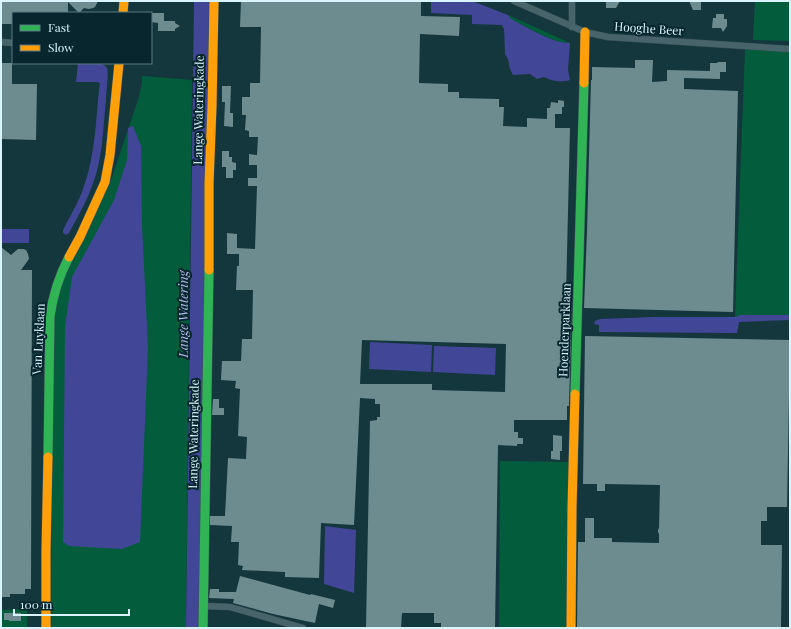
<svg xmlns="http://www.w3.org/2000/svg" width="791" height="629" font-family="'Playfair Display',serif">
<style>
.green{fill:#035d3d}
.water{fill:#424697}
.building{fill:#6d8c90;fill-rule:evenodd}
.lines{fill:none;stroke-linecap:round;stroke-linejoin:round}
.street-casing{stroke:#3a5257;stroke-width:7}
.fast-casing{stroke:#3a5257;stroke-width:10}
.slow-casing{stroke:#3a5257;stroke-width:10}
.street{stroke:#48646b;stroke-width:6}
.fast{stroke:#30b455;stroke-width:9}
.slow{stroke:#ff9f0a;stroke-width:9}
.labels{text-anchor:middle;stroke-width:4;stroke-linejoin:round;paint-order:stroke}
.street-label{font-size:12px;fill:#d9f4fd;stroke:#07262e}
.water-label{font-size:13px;font-style:italic;fill:#b5bcec;stroke:#07262e}
</style>
<rect width="100%" height="100%" fill="#14373e"/>
<path class="green" d="M 755,1 L 790,1 L 790,41 L 753,40 Z
M 508,15 L 570,43 C 554,44 526,27 511,19 Z
M 745,49 L 790,52 L 790,315 L 740,315 L 735,317 Z
M 142,76 L 192,80 L 186,628 L 51,628 L 53,329 L 56,304 L 65,276 L 110,183 L 139,97 L 142,83 Z
M 500,461 L 569,462 L 567,628 L 499,628 Z
M 27,609 L 27,628 L 1,628 L 1,610 Z"/>
<path class="water" d="M 194,1 L 210,1 L 200,628 L 186,628 Z
M 431,1 L 472,1 L 508,15 L 511,19 C 526,27 554,44 570,43 L 568,70 L 570,80 C 560,83 552,81 544,77 L 537,79 L 530,74 L 513,75 L 510,69 L 508,59 L 505,54 L 504,29 L 502,25 L 472,24 L 472,15 L 431,13 Z
M 78,63 C 85,63 103,61 107,68 C 109,73 106,93 106,99 C 103,128 103,159 92,186 C 86,203 77,218 69,233 L 66,235 L 63,233 L 63,230 C 70,216 79,202 84,186 C 95,155 96,121 99,89 L 100,84 L 98,82 L 76,82 Z
M 133,126 L 141,146 L 142,226 L 148,347 L 140,542 L 122,549 L 69,546 L 63,542 L 65,327 L 72,277 L 114,200 L 127,160 L 128,128 Z
M 1,229 L 29,229 L 29,243 L 1,243 Z
M 740,315 L 790,315 L 790,320 L 739,322 L 737,333 L 599,332 L 599,325 L 594,324 L 595,321 L 600,319 L 654,317 L 735,317 Z
M 370,342 L 432,345 L 431,372 L 369,369 Z
M 434,346 L 496,348 L 495,375 L 433,372 Z
M 325,526 L 356,530 L 354,593 L 324,584 Z"/>
<path class="building" d="M 1,1 L 98,1 L 95,7 L 93,8 L 89,9 L 84,8 L 79,13 L 68,2 L 68,13 L 13,13 L 13,24 L 1,24 Z
M 241,1 L 421,1 L 421,16 L 460,17 L 459,36 L 420,34 L 419,83 L 448,84 L 448,92 L 459,92 L 459,98 L 499,99 L 499,107 L 504,107 L 503,126 L 527,127 L 527,118 L 547,119 L 547,108 L 550,108 L 551,102 L 558,103 L 558,100 L 564,101 L 564,107 L 562,107 L 562,114 L 555,114 L 555,128 L 570,128 L 566,295 L 572,295 L 569,406 L 567,406 L 567,420 L 514,420 L 514,432 L 518,432 L 518,438 L 523,438 L 523,444 L 517,444 L 517,446 L 498,445 L 495,628 L 457,628 L 457,627 L 441,627 L 441,623 L 434,623 L 434,613 L 402,613 L 401,628 L 366,628 L 370,421 L 377,420 L 377,417 L 380,417 L 380,404 L 375,404 L 375,399 L 360,398 L 354,525 L 321,523 L 319,578 L 285,577 L 285,572 L 242,570 L 243,566 L 238,565 L 239,542 L 231,542 L 232,526 L 210,525 L 210,516 L 225,516 L 228,458 L 246,459 L 247,437 L 238,436 L 240,389 L 235,388 L 236,381 L 221,380 L 222,361 L 241,361 L 242,339 L 252,339 L 253,290 L 236,290 L 237,266 L 239,266 L 239,254 L 227,254 L 227,233 L 237,234 L 237,248 L 255,249 L 257,186 L 248,186 L 248,178 L 257,178 L 257,165 L 249,165 L 249,154 L 257,155 L 258,137 L 249,137 L 249,131 L 245,130 L 246,115 L 242,115 L 242,97 L 250,97 L 250,83 L 260,83 L 261,27 L 240,27 ZM 362,340 L 506,344 L 505,392 L 432,390 L 432,384 L 360,384 Z
M 606,1 L 620,1 L 616,8 L 606,8 Z
M 689,1 L 701,1 L 701,10 L 693,10 Z
M 151,13 L 164,13 L 164,21 L 175,21 L 175,23 L 180,26 L 175,29 L 175,31 L 158,31 L 158,23 L 151,22 Z
M 716,14 L 724,14 L 724,19 L 727,19 L 727,26 L 723,32 L 721,28 L 712,28 L 713,18 L 716,18 Z
M 635,60 L 653,60 L 652,82 L 667,81 L 667,70 L 710,71 L 710,63 L 717,63 L 718,62 L 726,62 L 726,72 L 720,72 L 720,79 L 684,78 L 684,89 L 738,91 L 733,312 L 584,308 L 587,232 L 591,80 L 592,80 L 592,67 L 635,68 Z
M 1,63 L 12,63 L 12,84 L 37,84 L 36,140 L 1,139 Z
M 222,86 L 231,86 L 230,113 L 233,113 L 233,127 L 224,126 L 225,102 L 222,102 Z
M 222,151 L 229,151 L 229,157 L 232,157 L 232,162 L 236,163 L 236,170 L 233,170 L 233,178 L 226,178 L 226,167 L 222,167 Z
M 1,247 L 11,255 L 18,249 L 23,249 L 26,250 L 28,254 L 29,259 L 21,270 L 32,270 L 31,589 L 25,589 L 25,594 L 10,594 L 10,597 L 1,597 Z
M 585,336 L 790,340 L 787,507 L 767,507 L 767,521 L 761,521 L 761,545 L 782,545 L 781,628 L 577,628 L 578,542 L 585,542 L 585,518 L 594,518 L 594,538 L 612,538 L 612,542 L 659,543 L 659,534 L 658,532 L 658,530 L 659,528 L 660,485 L 605,484 L 605,491 L 597,491 L 597,484 L 583,484 Z
M 213,399 L 219,399 L 219,408 L 224,408 L 224,415 L 212,415 Z
M 553,435 L 562,436 L 562,451 L 560,451 L 560,460 L 551,459 L 551,451 L 553,451 Z
M 240,576 L 310,595 L 311,594 L 335,600 L 333,608 L 319,604 L 315,623 L 273,614 L 233,603 L 234,599 L 209,598 L 210,589 L 219,589 L 219,592 L 236,592 Z
M 4,613 L 21,613 L 21,621 L 9,621 L 9,620 L 4,620 Z"/>
<g class="lines">
<g class="street-casing">
<path id="street" d="M 514,1 L 585,32 L 608,37 L 790,49
M 572,27 L 572,1
M 1,42 L 13,43
M 204,606 L 230,607 L 303,628"/>
</g>
<g class="fast-casing">
<path id="fast" d="M 575,394 L 584,83
M 48,457 L 50,316 C 53,295 59,276 69,257
M 203,628 L 209,270"/>
</g>
<g class="slow-casing">
<path id="slow" d="M 123,13 L 124,1
M 584,83 L 585,32
M 69,257 L 80,237 L 105,182 L 110,155 L 119,63
M 209,270 L 209,183 L 212,106 L 214,1
M 46,628 L 46,551 L 48,457
M 571,628 L 572,507 L 575,394"/>
</g>
<use href="#street" class="street"/>
<use href="#fast" class="fast"/>
<use href="#slow" class="slow"/>
</g>
<g class="labels">
<g class="street-label">
<text transform="translate(649 29) rotate(4)" y="4">Hooghe Beer</text>
<text transform="translate(199 110) rotate(-89)" y="4">Lange Wateringkade</text>
<text transform="translate(565 330) rotate(-88)" y="4">Hoenderparklaan</text>
<text transform="translate(39 339) rotate(-87)" y="4">Van Luyklaan</text>
<text transform="translate(194 434) rotate(-89)" y="4">Lange Wateringkade</text>
</g>
<g class="water-label">
<text transform="translate(183 314) rotate(-90)" y="5">Lange Watering</text>
</g>
</g>
<rect width="791" height="629" fill="none" stroke="#d9f4fd" stroke-width="4"/>
<rect x="12" y="12" width="140" height="52" fill="#07262e" stroke="#5b7881"/>
<rect x="20" y="25" width="20" height="6" fill="#30b455" stroke="#5b7881"/>
<text x="48" y="32" font-size="12" fill="#d9f4fd">Fast</text>
<rect x="20" y="45" width="20" height="6" fill="#ff9f0a" stroke="#5b7881"/>
<text x="48" y="52" font-size="12" fill="#d9f4fd">Slow</text>
<path d="M14 609v6h115v-6" fill="none" stroke="#d9f4fd" stroke-width="2"/>
<text x="20" y="609" font-size="12" fill="#d9f4fd" stroke="#07262e" stroke-width="3" paint-order="stroke">100 m</text>
</svg>
